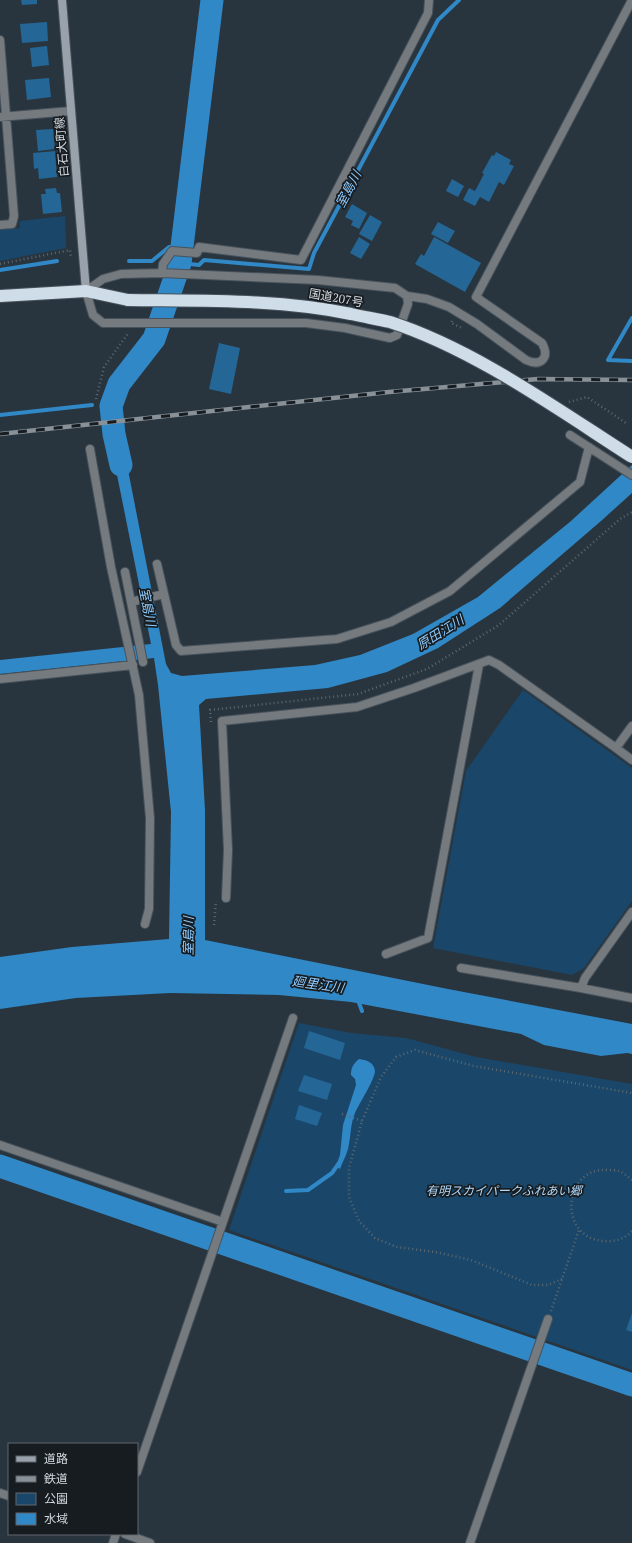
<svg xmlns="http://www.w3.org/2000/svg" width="632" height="1543" font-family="'PT Serif','Noto Sans JP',serif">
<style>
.green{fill:#1a4769}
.water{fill:#3088c7}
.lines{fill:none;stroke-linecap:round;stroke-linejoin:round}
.stream{stroke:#3088c7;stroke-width:4}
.river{stroke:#3088c7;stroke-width:23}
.building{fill:#246696}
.street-casing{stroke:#47525b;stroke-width:10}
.secondary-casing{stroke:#47525b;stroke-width:10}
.highway-casing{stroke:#47525b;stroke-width:14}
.path{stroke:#5c676f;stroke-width:2.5;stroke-dasharray:1 3;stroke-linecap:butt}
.street{stroke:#757a7f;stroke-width:8}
.secondary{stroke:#99a2aa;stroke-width:8}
.highway{stroke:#cfdde9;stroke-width:12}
.rail-casing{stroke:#889198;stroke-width:4.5}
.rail{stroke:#171c20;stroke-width:3;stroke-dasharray:9;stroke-linecap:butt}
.highway-bridge-casing{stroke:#47525b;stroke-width:14;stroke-linecap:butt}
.highway-bridge{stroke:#cfdde9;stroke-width:12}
.labels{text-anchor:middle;stroke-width:3.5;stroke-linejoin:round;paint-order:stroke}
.street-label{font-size:12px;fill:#d1d8de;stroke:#171c20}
.park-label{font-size:12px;font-style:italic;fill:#b3dafb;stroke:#171c20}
.water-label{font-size:13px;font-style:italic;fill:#8fcbfd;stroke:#171c20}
</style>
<rect width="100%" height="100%" fill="#29353e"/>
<path class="green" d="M 65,216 L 66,248 L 0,261 L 0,230 L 20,228 L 20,221 Z
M 523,690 L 632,768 L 632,901 L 584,968 L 572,975 L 433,948 L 466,771 Z
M 299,1023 L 351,1033 L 406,1038 L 476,1057 L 632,1084 L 632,1370 L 229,1230 Z"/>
<path class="water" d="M 121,434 L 166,664 L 171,673 L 182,676 L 315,665 L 360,655 L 413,634 L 478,597 L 571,521 L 632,465 L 632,493 L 601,521 L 500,608 L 438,648 L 387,672 L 328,688 L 206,699 L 199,705 L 205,810 L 205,940 L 448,989 L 632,1024 L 632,1054 L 627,1053 L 601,1056 L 544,1045 L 521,1034 L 351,1002 L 279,995 L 170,993 L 76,998 L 0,1009 L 0,957 L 72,947 L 169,939 L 171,812 L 158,685 L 154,658 L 0,674 L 0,660 L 151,644 L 109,435 Z
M 359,1059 C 366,1060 374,1062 375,1071 C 375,1079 359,1104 355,1113 C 350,1125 351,1137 348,1149 C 346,1156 342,1163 340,1169 L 336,1166 L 340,1155 L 343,1125 L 356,1085 L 355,1079 L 351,1075 C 351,1068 353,1064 359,1059 Z"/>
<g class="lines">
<path class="stream" d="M 129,261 L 152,261 L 169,247 L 182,247
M 180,263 L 199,265 L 204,260 L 309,269 L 314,253 L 438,20 L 459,0
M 0,270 L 57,261
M 632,318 L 608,360 L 632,361
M 0,415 L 92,405
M 358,1000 L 362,1011
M 286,1191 L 308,1190 L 332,1173 L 339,1163"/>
<path class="river" d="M 121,465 L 114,434 L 111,406 L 119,384 L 154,339 L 180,263 L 212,0
M 0,1166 L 632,1385"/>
</g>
<path class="building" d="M 21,0 L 37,0 L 37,4 L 22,5 Z
M 47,22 L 48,41 L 22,43 L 20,24 Z
M 47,46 L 49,65 L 32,67 L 30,48 Z
M 49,78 L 51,97 L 27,100 L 25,80 Z
M 53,129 L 55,149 L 38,151 L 36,130 Z
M 55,151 L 57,177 L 39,179 L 38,168 L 34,169 L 33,153 Z
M 496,152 L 511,160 L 509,164 L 514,166 L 504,185 L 499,182 L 489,202 L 480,197 L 475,206 L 463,200 L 469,188 L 475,191 L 484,174 L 482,173 L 492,155 L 494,156 Z
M 452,179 L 464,186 L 458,197 L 446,191 Z
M 56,188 L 57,193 L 60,193 L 62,212 L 43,214 L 41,194 L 46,194 L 45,189 Z
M 352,204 L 367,213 L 359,229 L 351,225 L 353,221 L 345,217 Z
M 370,215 L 382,222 L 372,241 L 359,234 Z
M 438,222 L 455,231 L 448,243 L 431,234 Z
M 359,237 L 370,244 L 361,259 L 350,253 Z
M 434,237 L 481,263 L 465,292 L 415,264 L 421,254 L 424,256 Z
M 219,343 L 240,348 L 231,394 L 209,389 Z
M 309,1031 L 345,1043 L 340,1060 L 304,1048 Z
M 304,1075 L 332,1084 L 327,1100 L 298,1091 Z
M 299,1105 L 322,1113 L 317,1126 L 295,1119 Z
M 632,1313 L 632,1332 L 626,1330 Z"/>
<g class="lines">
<g class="street-casing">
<path id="street" d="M 0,40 L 14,216 L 12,224 L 0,225
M 0,117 L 71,111
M 162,273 L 163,264 L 172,251 L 197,253 L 199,247 L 301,260 L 428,13 L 429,0
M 407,296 L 408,304 L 397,335 L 390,338 L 345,328 L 306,323 L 103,323 L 93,315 L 86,291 L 103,279 L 121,274 L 162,273 L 318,280 L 395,288 L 407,296 L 427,299 L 449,307 L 477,324 L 526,360 C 541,367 550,358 542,343 L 476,297 L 632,0
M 570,435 L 632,475
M 90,449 L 111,567 L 139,695 L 150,818 L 149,909 L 145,924
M 157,564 L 176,645 L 181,651 L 337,639 L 391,622 L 450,591 L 580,482 L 589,447
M 125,572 L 143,662
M 131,602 L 164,594
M 0,679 L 133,665
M 616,748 L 632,760
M 226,898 L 228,850 L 222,721 L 357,707 L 414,688 L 489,660 L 499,665 L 616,748 L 632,726
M 386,954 L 428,938 L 479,665
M 461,968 L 581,988 L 632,998
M 581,988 L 585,978 L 632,912
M 0,1145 L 223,1222
M 137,1472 L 293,1018
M 0,1493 L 9,1496
M 125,1534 L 150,1543
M 113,1543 L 116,1534
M 470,1543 L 548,1319"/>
</g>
<g class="secondary-casing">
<path id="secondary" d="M 62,0 L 86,291"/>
</g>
<g class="highway-casing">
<path id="highway" d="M 0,296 L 86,291 L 128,300"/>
</g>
<path class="path" d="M 0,264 L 70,250 L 71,258
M 452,321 L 451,323 L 462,328
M 96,399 L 104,367 L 129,332
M 569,402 L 587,397 L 626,423
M 211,722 L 210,710 L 358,694 L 427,669 L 499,625 L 620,519 L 632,512
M 214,925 L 216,901
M 342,1114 L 362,1121
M 632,1180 C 628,1177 624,1173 619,1171 C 616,1170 611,1170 607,1170 C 563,1167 557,1238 604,1241 C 614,1242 625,1239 632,1231
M 562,1279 L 548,1285 L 532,1285 L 471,1260 L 435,1252 L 397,1247 L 375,1238 L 359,1221 L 349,1197 L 349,1168 L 362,1121 L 381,1077 L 396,1057 L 415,1050 L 474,1066 L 632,1093
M 551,1311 L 579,1230"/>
<use href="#street" class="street"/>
<use href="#secondary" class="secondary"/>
<use href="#highway" class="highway"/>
<g class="rail-casing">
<path id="rail" d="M 0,434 L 389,392 L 538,379 L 632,380"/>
</g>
<use href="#rail" class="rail"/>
<g class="highway-bridge-casing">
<path id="highway-bridge" d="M 128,300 C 203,301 278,299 351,314 C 364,317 377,319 390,322 C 474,349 557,409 632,457"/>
</g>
<use href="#highway-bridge" class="highway-bridge"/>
</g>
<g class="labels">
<g class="street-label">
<text transform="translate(62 147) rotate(-95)" y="4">白石大町線</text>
<text transform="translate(336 298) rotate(10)" y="4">国道207号</text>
</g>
<g class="park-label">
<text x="504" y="1195">有明スカイパークふれあい郷</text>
</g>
<g class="water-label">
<text transform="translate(348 189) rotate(-62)" y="5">室島川</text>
<text transform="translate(148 607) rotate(79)" y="5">室島川</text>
<text transform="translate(440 632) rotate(-32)" y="5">原田江川</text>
<text transform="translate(188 936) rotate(-89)" y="5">室島川</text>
<text transform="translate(318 984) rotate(8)" y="5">廻里江川</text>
</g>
</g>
<rect x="8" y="1443" width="130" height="92" fill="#171c20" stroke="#61676c"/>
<rect x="16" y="1456" width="20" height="6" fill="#99a2aa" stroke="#61676c"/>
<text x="44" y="1463" font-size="12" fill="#d1d8de">道路</text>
<rect x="16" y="1476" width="20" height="6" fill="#889198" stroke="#61676c"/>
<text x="44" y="1483" font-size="12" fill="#d1d8de">鉄道</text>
<rect x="16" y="1493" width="20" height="12" fill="#1a4769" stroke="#61676c"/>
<text x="44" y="1503" font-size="12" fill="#d1d8de">公園</text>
<rect x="16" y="1513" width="20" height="12" fill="#3088c7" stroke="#61676c"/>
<text x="44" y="1523" font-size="12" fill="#d1d8de">水域</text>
</svg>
